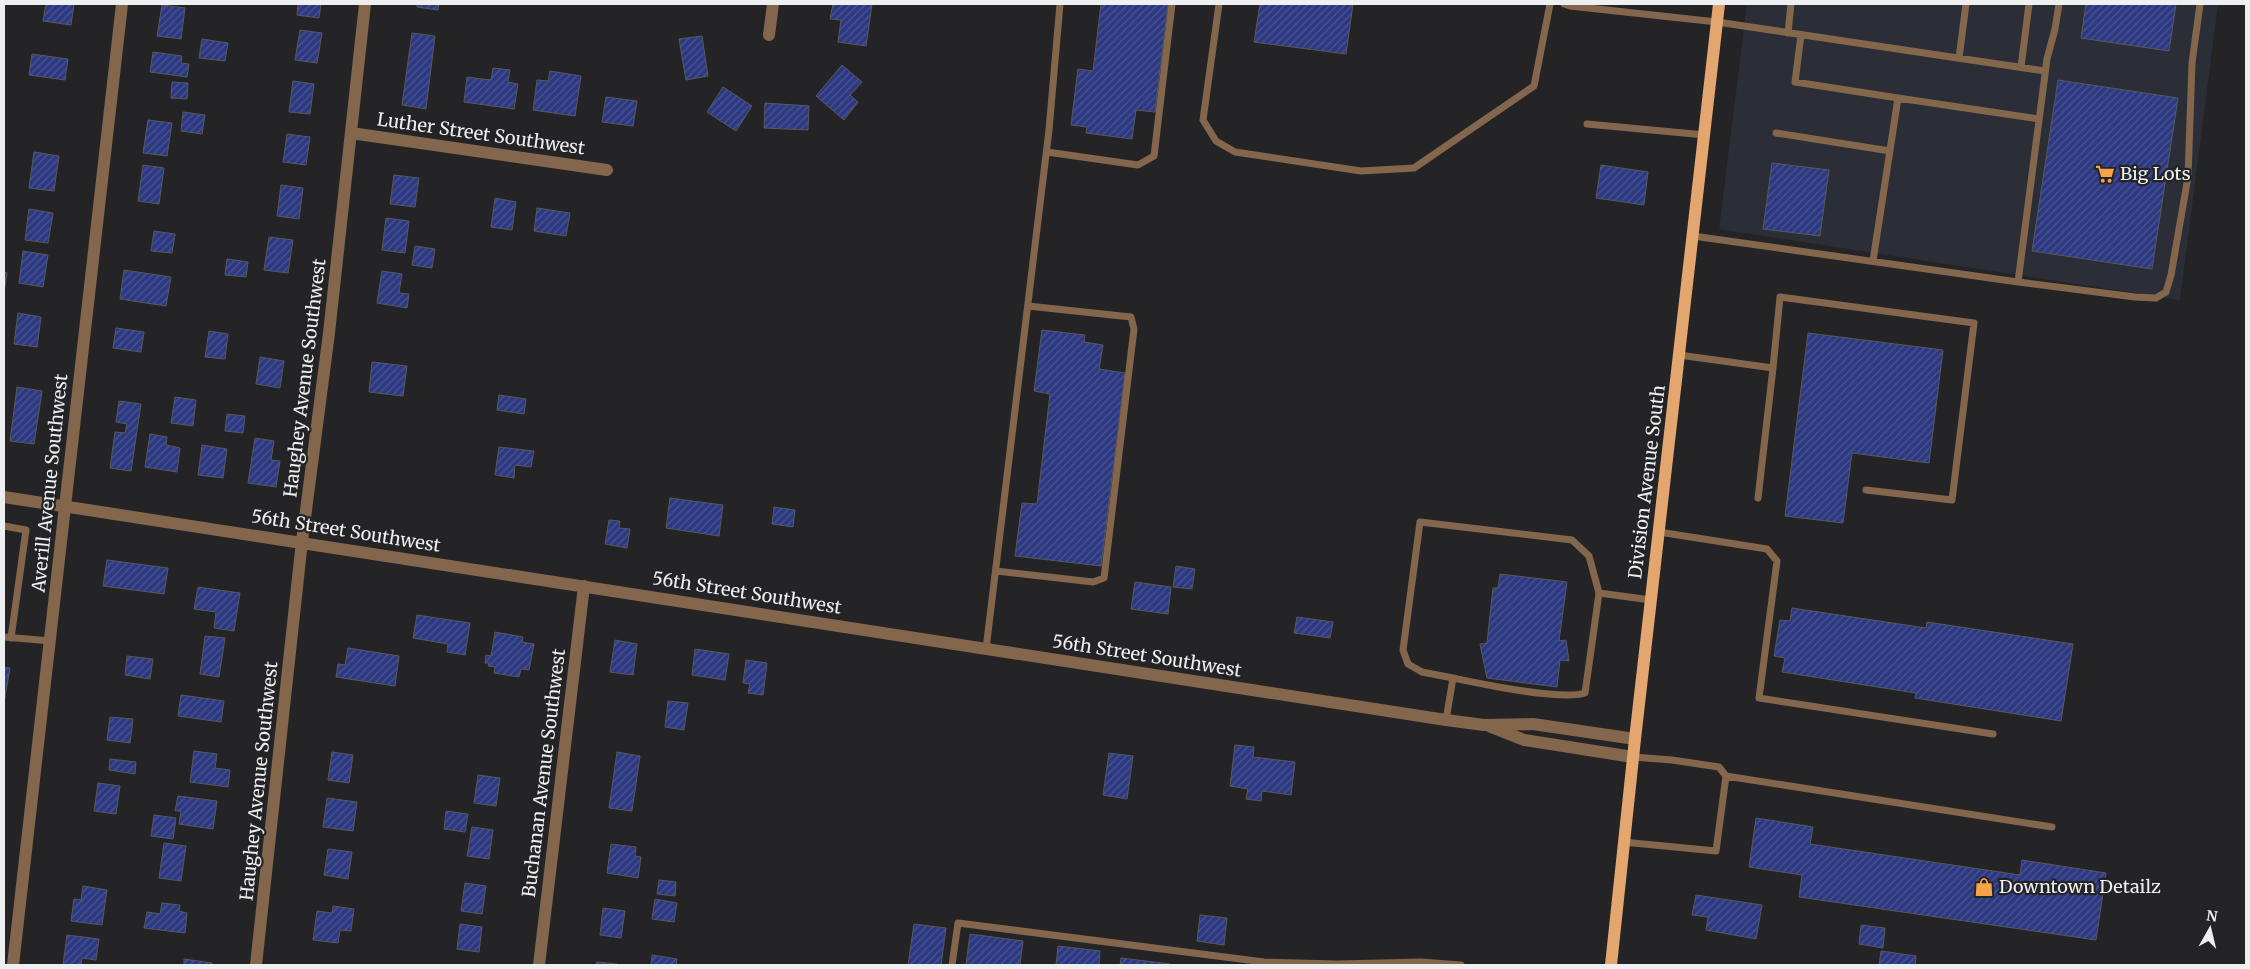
<svg xmlns="http://www.w3.org/2000/svg" width="2250" height="969" font-family="Merriweather,serif">
<style>
.built{fill:#2b2e36}
.building{fill:url(#building-hatch);stroke:#58595c}
.lines{fill:none;stroke-linecap:round;stroke-linejoin:round}
.service{stroke:#83664b;stroke-width:7}
.minor{stroke:#83664b;stroke-width:12}
.primary{stroke:#e3a66e;stroke-width:12}
.labels{text-anchor:middle;stroke-width:4.5;stroke-linejoin:round;paint-order:stroke}
.street-label{font-size:18px;fill:#eeeff1;stroke:#242427}
.poi-label{font-size:18px;fill:#eeeff1;stroke:#242427;text-anchor:start}
</style>
<defs>
<pattern id="building-hatch" width="6" height="6" patternUnits="userSpaceOnUse" patternTransform="scale(1.25)"><rect width="6" height="6" fill="#2c3880"/><path d="M-1 1l2-2M0 6l6-6M5 7l2-2" fill="none" stroke="#4b5592"/></pattern>
</defs>
<rect width="100%" height="100%" fill="#242427"/>
<path class="built" d="M 1747,4 L 2218,4 L 2180,300 L 1719,229 Z"/>
<path class="building" d="M 46,4 L 74,4 L 71,25 L 43,21 Z
M 298,4 L 321,4 L 319,18 L 297,15 Z
M 417,4 L 439,4 L 438,10 L 417,7 Z
M 833,4 L 872,4 L 866,46 L 838,42 L 841,20 L 830,19 Z
M 1101,4 L 1168,4 L 1155,112 L 1136,110 L 1132,139 L 1086,133 L 1087,127 L 1071,125 L 1078,69 L 1093,71 Z
M 1260,4 L 1353,4 L 1346,54 L 1254,42 Z
M 2086,4 L 2176,4 L 2169,51 L 2081,38 Z
M 162,5 L 185,8 L 181,39 L 157,36 Z
M 300,30 L 322,33 L 317,63 L 295,60 Z
M 412,33 L 435,36 L 426,109 L 402,105 Z
M 702,36 L 708,76 L 686,80 L 679,39 Z
M 202,39 L 228,43 L 225,61 L 199,58 Z
M 153,52 L 182,56 L 181,63 L 189,64 L 187,77 L 150,72 Z
M 32,54 L 68,59 L 65,80 L 29,75 Z
M 842,65 L 862,82 L 850,95 L 858,102 L 844,120 L 816,96 Z
M 493,68 L 510,70 L 508,82 L 518,84 L 514,109 L 464,102 L 467,77 L 491,80 Z
M 550,71 L 581,76 L 575,116 L 533,110 L 537,80 L 548,81 Z
M 2058,80 L 2178,98 L 2152,269 L 2032,251 Z
M 293,81 L 314,84 L 310,114 L 289,112 Z
M 172,82 L 188,83 L 187,99 L 171,98 Z
M 723,87 L 752,106 L 736,131 L 707,112 Z
M 606,97 L 637,101 L 633,126 L 602,122 Z
M 765,103 L 809,106 L 808,130 L 764,128 Z
M 183,112 L 205,115 L 202,134 L 181,131 Z
M 148,120 L 172,123 L 167,156 L 143,153 Z
M 287,134 L 310,137 L 306,165 L 283,162 Z
M 34,152 L 59,156 L 54,191 L 29,188 Z
M 1772,163 L 1829,170 L 1820,236 L 1763,229 Z
M 143,165 L 164,168 L 159,204 L 138,201 Z
M 1601,165 L 1648,172 L 1644,205 L 1596,198 Z
M 394,175 L 419,178 L 415,207 L 390,204 Z
M 281,185 L 303,188 L 299,219 L 277,216 Z
M 495,198 L 516,202 L 512,230 L 491,227 Z
M 537,208 L 570,213 L 566,236 L 534,231 Z
M 29,209 L 53,213 L 48,243 L 25,240 Z
M 386,218 L 409,221 L 405,253 L 382,250 Z
M 154,231 L 175,234 L 172,253 L 151,251 Z
M 269,237 L 293,240 L 288,273 L 264,270 Z
M 415,246 L 435,249 L 432,268 L 412,265 Z
M 23,251 L 48,255 L 43,287 L 19,283 Z
M 227,259 L 248,262 L 246,277 L 225,275 Z
M 124,270 L 171,277 L 166,306 L 120,299 Z
M 382,271 L 402,274 L 399,293 L 409,294 L 407,308 L 377,303 Z
M 4,272 L 7,273 L 4,292 Z
M 18,313 L 41,317 L 37,347 L 14,344 Z
M 116,328 L 144,332 L 141,352 L 113,348 Z
M 1042,330 L 1085,335 L 1084,342 L 1103,345 L 1099,369 L 1125,373 L 1101,566 L 1015,556 L 1022,503 L 1037,504 L 1050,394 L 1034,391 Z
M 209,331 L 228,334 L 225,359 L 205,357 Z
M 1808,333 L 1943,350 L 1929,463 L 1852,453 L 1843,523 L 1785,516 Z
M 260,357 L 284,361 L 280,388 L 256,384 Z
M 372,362 L 407,366 L 403,396 L 369,392 Z
M 17,387 L 42,391 L 34,444 L 10,441 Z
M 499,395 L 526,399 L 524,414 L 497,410 Z
M 175,397 L 196,400 L 193,426 L 171,423 Z
M 119,401 L 141,404 L 131,471 L 110,468 L 115,432 L 125,433 L 127,424 L 116,422 Z
M 227,414 L 245,416 L 243,433 L 225,431 Z
M 150,434 L 167,437 L 166,445 L 180,448 L 177,472 L 145,467 Z
M 255,438 L 274,441 L 271,460 L 280,461 L 276,487 L 248,483 Z
M 202,445 L 227,449 L 223,478 L 198,475 Z
M 499,447 L 534,451 L 531,467 L 515,465 L 514,478 L 495,475 Z
M 670,498 L 723,505 L 719,536 L 666,528 Z
M 774,507 L 795,510 L 793,527 L 772,524 Z
M 609,520 L 620,521 L 619,528 L 630,529 L 627,548 L 605,544 Z
M 107,560 L 168,568 L 164,594 L 103,586 Z
M 1176,566 L 1195,569 L 1192,589 L 1173,587 Z
M 1500,574 L 1567,582 L 1559,641 L 1566,640 L 1569,661 L 1560,660 L 1557,687 L 1487,678 L 1480,644 L 1487,643 L 1493,588 L 1498,588 Z
M 1135,582 L 1171,587 L 1168,614 L 1131,609 Z
M 198,587 L 240,593 L 234,631 L 214,628 L 216,612 L 194,609 Z
M 1792,608 L 1926,628 L 1927,622 L 2073,644 L 2061,721 L 1915,698 L 1916,693 L 1782,672 L 1785,658 L 1774,656 L 1780,620 L 1790,621 Z
M 417,615 L 470,623 L 465,655 L 447,652 L 448,644 L 413,638 Z
M 1297,617 L 1333,622 L 1330,638 L 1294,633 Z
M 495,632 L 523,637 L 522,642 L 534,644 L 529,670 L 521,669 L 519,677 L 494,673 L 495,667 L 488,666 L 489,663 L 485,663 L 486,655 L 491,656 Z
M 205,636 L 225,638 L 219,677 L 200,674 Z
M 615,640 L 637,644 L 633,675 L 610,672 Z
M 348,648 L 399,656 L 395,686 L 336,677 L 338,664 L 345,665 Z
M 695,649 L 729,654 L 725,680 L 692,675 Z
M 127,656 L 153,659 L 150,679 L 125,675 Z
M 746,660 L 767,663 L 763,695 L 748,693 L 750,684 L 743,683 Z
M 4,667 L 10,668 L 4,702 Z
M 181,695 L 224,701 L 221,722 L 178,716 Z
M 668,701 L 688,703 L 684,730 L 665,727 Z
M 110,717 L 133,719 L 130,743 L 107,740 Z
M 1235,745 L 1254,747 L 1253,757 L 1295,762 L 1291,795 L 1262,791 L 1261,801 L 1246,799 L 1248,789 L 1230,786 Z
M 194,751 L 217,754 L 215,768 L 230,770 L 228,787 L 190,782 Z
M 332,752 L 353,755 L 349,783 L 328,780 Z
M 617,752 L 640,756 L 632,811 L 609,808 Z
M 1109,753 L 1133,756 L 1127,799 L 1103,795 Z
M 110,759 L 136,762 L 135,774 L 109,770 Z
M 478,775 L 500,778 L 496,806 L 474,803 Z
M 98,783 L 120,786 L 116,814 L 94,811 Z
M 178,796 L 217,801 L 213,829 L 179,824 L 181,811 L 175,811 Z
M 327,798 L 357,802 L 353,831 L 323,827 Z
M 446,811 L 468,814 L 465,832 L 444,829 Z
M 154,815 L 176,818 L 173,839 L 151,836 Z
M 1756,818 L 1813,827 L 1810,844 L 2020,875 L 2022,860 L 2106,873 L 2096,940 L 1799,897 L 1802,875 L 1749,867 Z
M 472,827 L 493,830 L 489,859 L 467,856 Z
M 164,843 L 186,846 L 181,881 L 159,878 Z
M 611,844 L 636,847 L 635,856 L 641,857 L 638,878 L 607,873 Z
M 328,849 L 352,852 L 348,879 L 324,875 Z
M 659,880 L 676,882 L 675,896 L 657,894 Z
M 465,883 L 486,886 L 482,914 L 461,911 Z
M 83,886 L 107,890 L 102,925 L 71,921 L 74,899 L 81,900 Z
M 1696,895 L 1762,905 L 1756,939 L 1706,930 L 1708,917 L 1692,915 Z
M 655,899 L 677,903 L 674,922 L 652,919 Z
M 162,903 L 180,905 L 179,911 L 187,913 L 185,933 L 144,928 L 147,912 L 160,914 Z
M 333,906 L 354,909 L 351,931 L 340,930 L 338,943 L 313,940 L 317,911 L 332,913 Z
M 603,908 L 625,911 L 621,938 L 600,935 Z
M 1200,915 L 1227,918 L 1224,945 L 1197,941 Z
M 460,924 L 482,927 L 479,952 L 457,949 Z
M 914,924 L 946,928 L 941,965 L 908,965 Z
M 1861,925 L 1885,928 L 1883,948 L 1859,944 Z
M 970,934 L 1023,941 L 1020,965 L 966,965 Z
M 67,935 L 99,939 L 96,960 L 82,958 L 81,965 L 63,965 Z
M 1058,946 L 1100,951 L 1099,965 L 1056,965 Z
M 1881,951 L 1916,956 L 1915,965 L 1879,965 Z
M 652,955 L 677,959 L 676,965 L 651,965 Z
M 1121,958 L 1170,964 L 1169,965 L 1120,965 Z
M 184,959 L 212,963 L 212,965 L 184,965 Z
M 597,962 L 617,964 L 617,965 L 596,965 Z"/>
<g class="lines">
<path class="service" d="M 1219,4 L 1203,120 L 1216,141 L 1235,152 L 1361,171 L 1414,168 L 1534,86 L 1550,4
M 1564,4 L 1570,6 L 1717,22 L 2045,71
M 1788,33 L 1791,4
M 1801,35 L 1795,82 L 1898,98
M 1959,58 L 1966,4
M 2021,67 L 2029,4
M 1587,124 L 1705,135
M 1776,133 L 1890,151
M 1047,152 L 1138,165 L 1154,156 L 1172,4
M 1693,236 L 2018,282 L 2047,59 L 2055,29 L 2059,4
M 1873,261 L 1898,98 L 2039,119
M 2018,282 L 2135,297 L 2156,298 L 2166,292 L 2171,275 L 2188,177 L 2192,63 L 2200,4
M 1679,355 L 1773,368 L 1780,297 L 1974,323 L 1952,500 L 1866,490
M 1758,498 L 1773,368
M 4,526 L 26,530 L 11,638
M 1659,532 L 1767,549 L 1777,561 L 1759,698 L 1993,734
M 996,571 L 1093,582 L 1104,578 L 1134,329 L 1131,317 L 1028,306
M 4,637 L 51,641
M 986,649 L 1049,130 L 1060,4
M 1453,678 C 1482,684 1561,701 1585,693 L 1599,593
M 1446,720 L 1453,678 L 1422,672 L 1408,664 L 1403,650 L 1420,522 L 1572,540 L 1589,556 L 1599,593 L 1651,600
M 1726,776 L 2052,827
M 1623,842 L 1716,851 L 1726,776 L 1719,767 L 1672,760 L 1633,757
M 952,965 L 958,923 L 1264,962 L 1337,964 L 1421,962 L 1461,965"/>
<path class="minor" d="M 769,35 L 773,4
M 351,133 L 607,170
M 4,497 L 1446,720 L 1484,725 L 1533,724 L 1635,739
M 1491,727 L 1524,740 L 1633,757
M 13,965 L 122,4
M 256,965 L 302,541 L 329,333 L 365,4
M 539,965 L 584,586"/>
<path class="primary" d="M 1611,965 L 1635,739 L 1719,4"/>
</g>
<defs>
<g id="supermarket-bare" transform="scale(1.5)"><path d="M-6-5.5h2.5l.6 2H6L4.5 2H-2.5L-4.4-4H-6ZM-1.5 3.2a1.3 1.3 0 1 0 .1 0ZM3 3.2a1.3 1.3 0 1 0 .1 0Z" fill="#f7a149" stroke="#242427" stroke-width="2.5" paint-order="stroke"/></g>
<g id="shop-bare" transform="scale(1.5)"><path d="M-5-2.5h2.3a2.7 3.5 0 0 1 5.4 0H5L5.5 6h-11ZM-1.5-2.5h3a1.5 2.3 0 0 0-3 0Z" fill="#f7a149" stroke="#242427" stroke-width="2.5" paint-order="stroke"/></g>
</defs>
<g fill-rule="evenodd">
<use href="#supermarket-bare" x="2105" y="174"/>
<use href="#shop-bare" x="1984" y="887"/>
</g>
<g class="labels">
<g class="street-label">
<text transform="translate(481 134) rotate(8)" y="6">Luther Street Southwest</text>
<text transform="translate(305 378) rotate(-83)" y="6">Haughey Avenue Southwest</text>
<text transform="translate(1647 482) rotate(-83)" y="6">Division Avenue South</text>
<text transform="translate(50 483) rotate(-84)" y="6">Averill Avenue Southwest</text>
<text transform="translate(346 531) rotate(9)" y="6">56th Street Southwest</text>
<text transform="translate(747 593) rotate(9)" y="6">56th Street Southwest</text>
<text transform="translate(1147 656) rotate(9)" y="6">56th Street Southwest</text>
<text transform="translate(544 773) rotate(-83)" y="6">Buchanan Avenue Southwest</text>
<text transform="translate(259 781) rotate(-84)" y="6">Haughey Avenue Southwest</text>
</g>
<g class="poi-label">
<text x="2120" y="180">Big Lots</text>
<text x="1999" y="893">Downtown Detailz</text>
</g>
</g>
<rect width="2250" height="969" fill="none" stroke="#eeeff1" stroke-width="10"/>
<g transform="translate(2210 929) rotate(8)" stroke="#242427" stroke-width="4" paint-order="stroke">
<path d="M0-4L9 19L0 12L-9 19Z" fill="#eeeff1"/>
<text y="-8" font-size="14" font-weight="bold" text-anchor="middle" fill="#eeeff1">N</text>
</g>
</svg>
